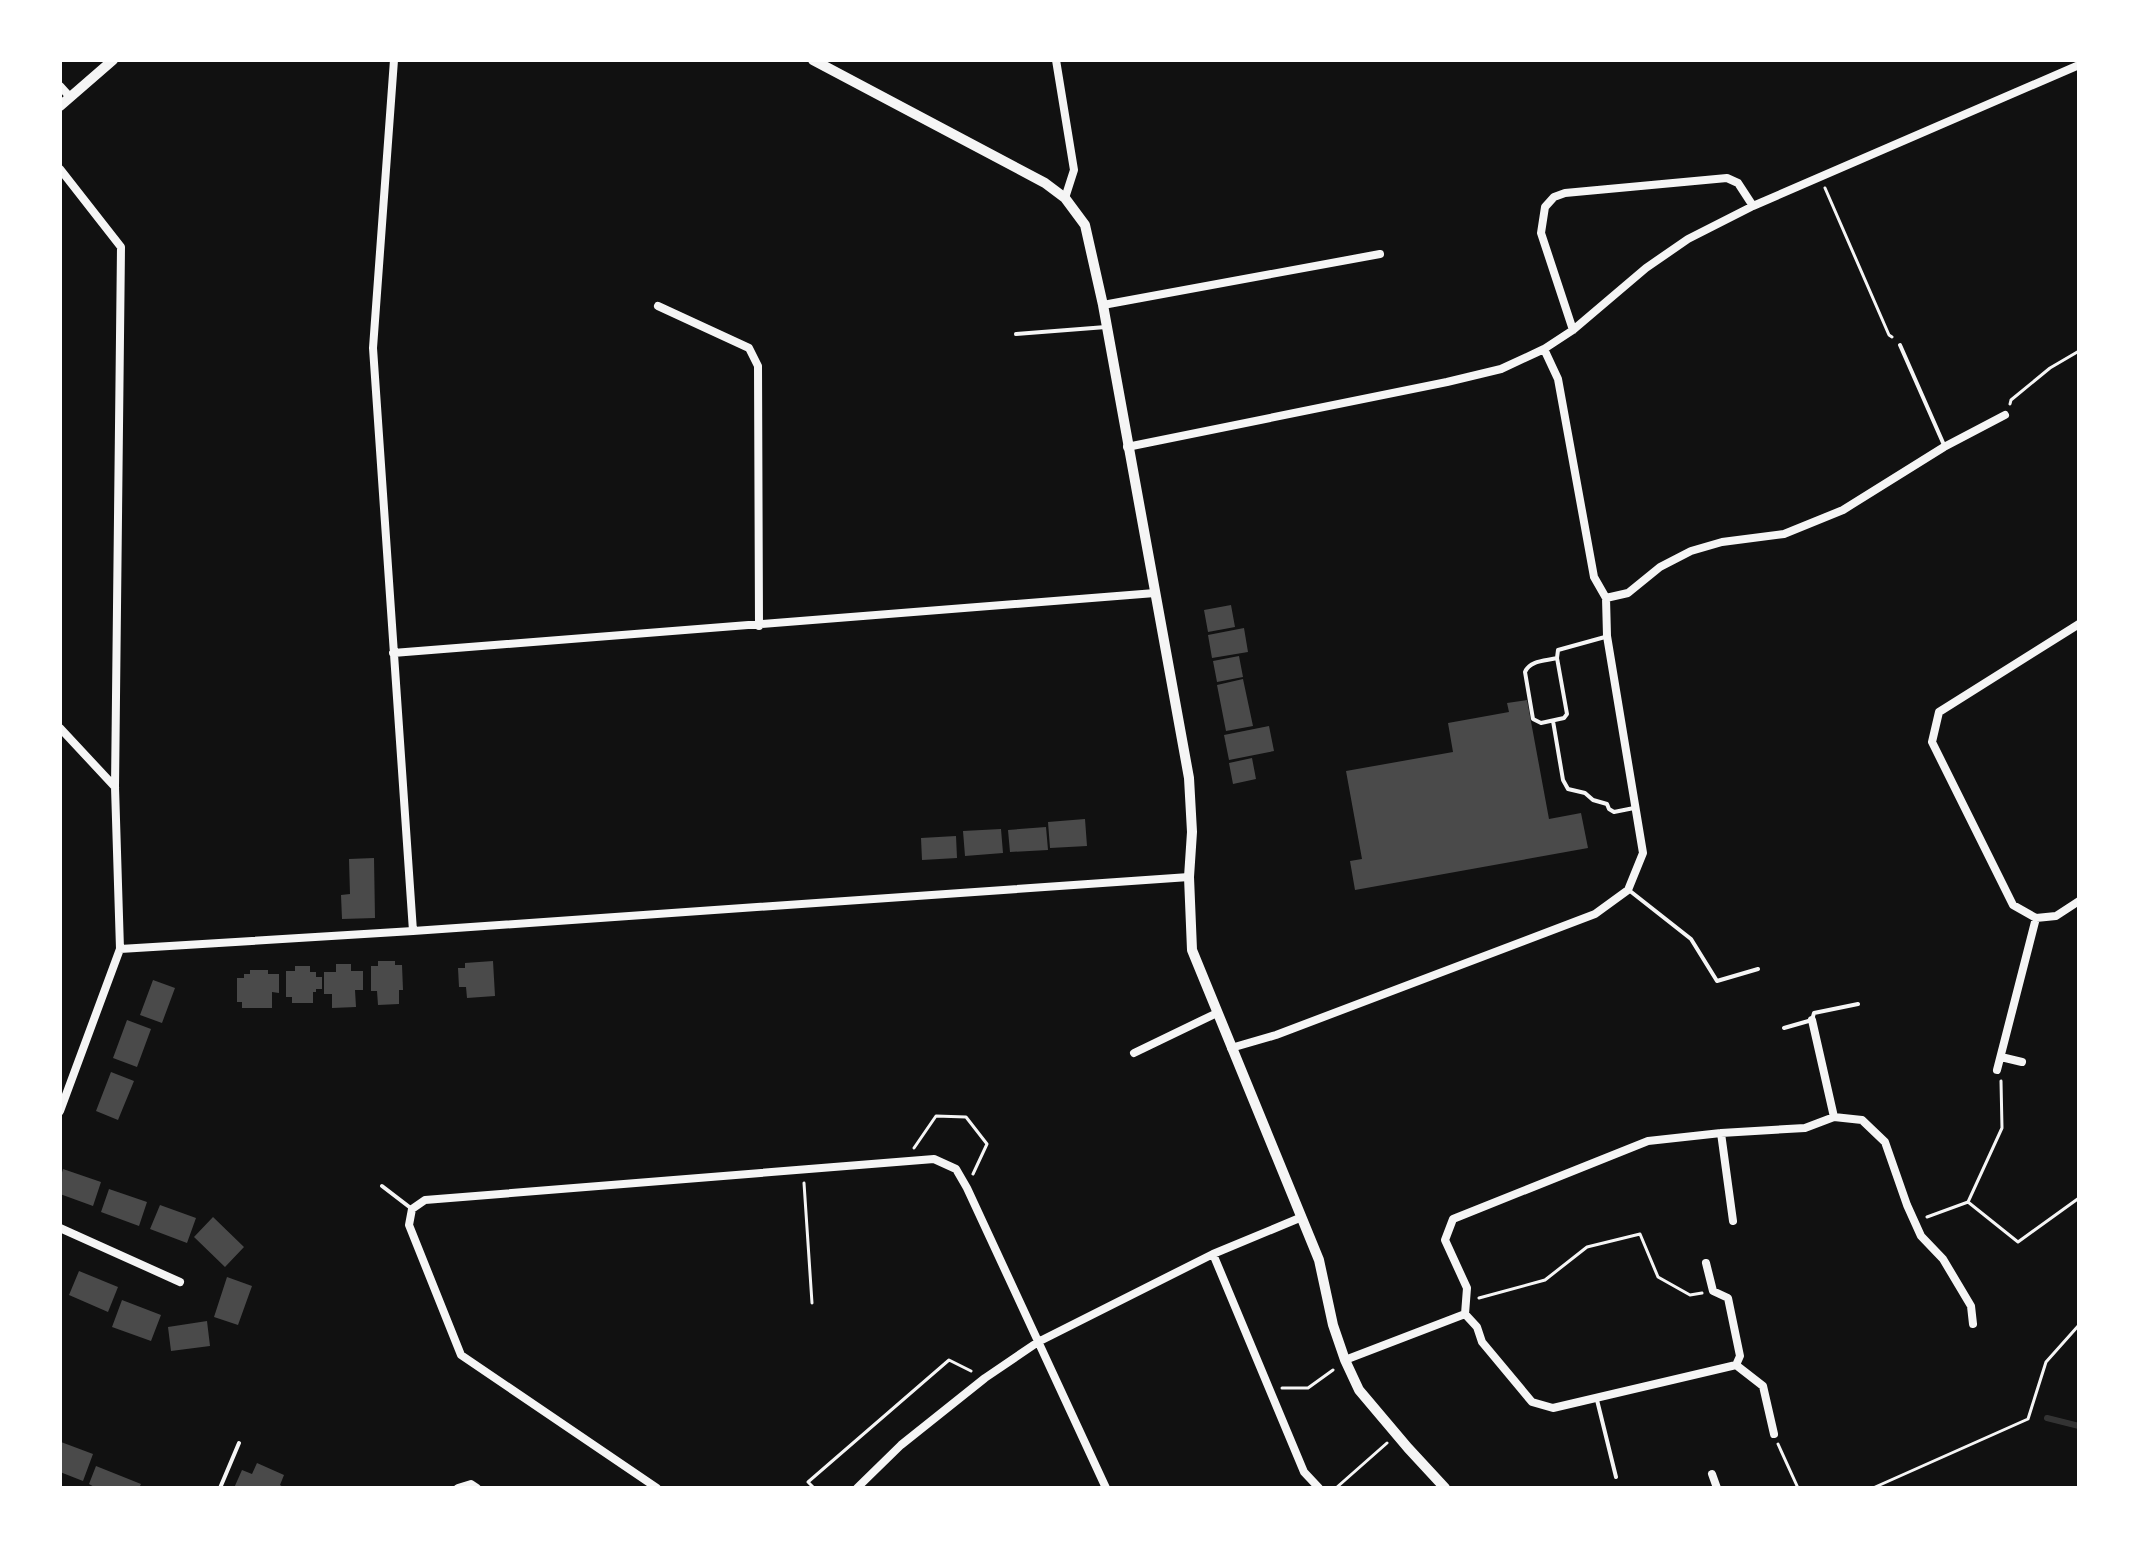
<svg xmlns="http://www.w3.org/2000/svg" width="2139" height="1548" font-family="Poppins,sans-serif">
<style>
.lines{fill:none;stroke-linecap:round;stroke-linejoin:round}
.stream{stroke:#333;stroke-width:6}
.building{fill:#4a4a4a}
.path{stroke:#f5f5f5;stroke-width:3}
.service{stroke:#f5f5f5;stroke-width:4}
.minor{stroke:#f5f5f5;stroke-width:8}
.tertiary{stroke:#f5f5f5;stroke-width:10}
</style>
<rect width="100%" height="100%" fill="#111"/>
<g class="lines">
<path class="stream" d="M 2047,1418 L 2079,1426"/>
</g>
<path class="building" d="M 1231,605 L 1235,627 L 1208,632 L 1204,610 Z
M 1244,628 L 1248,652 L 1212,658 L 1208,635 Z
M 1239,656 L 1243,677 L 1217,682 L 1213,661 Z
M 1243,679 L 1253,726 L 1226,731 L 1217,685 Z
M 1527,700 L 1549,819 L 1581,813 L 1588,848 L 1355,890 L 1350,861 L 1362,859 L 1346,771 L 1453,752 L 1448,723 L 1509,712 L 1507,703 Z
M 1269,726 L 1274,751 L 1229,760 L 1224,735 Z
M 1252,758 L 1256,779 L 1233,784 L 1229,763 Z
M 1085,819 L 1087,846 L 1050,848 L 1048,822 Z
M 1046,827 L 1048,850 L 1010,852 L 1008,830 Z
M 1001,829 L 1003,853 L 965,856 L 963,831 Z
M 956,836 L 957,858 L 922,860 L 921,838 Z
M 374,858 L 375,918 L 342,919 L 341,895 L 350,894 L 349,859 Z
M 378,961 L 395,961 L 395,965 L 402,965 L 403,990 L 399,990 L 399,1004 L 378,1005 L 377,991 L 371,991 L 371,966 L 378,966 Z
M 493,961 L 495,996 L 467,998 L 466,987 L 459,987 L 458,968 L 465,968 L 465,963 Z
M 336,964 L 351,964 L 351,971 L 363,971 L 363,990 L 355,990 L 356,1007 L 332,1008 L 332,994 L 324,994 L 324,972 L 336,972 Z
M 295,966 L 310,966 L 310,972 L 316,972 L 316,977 L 322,977 L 322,989 L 316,989 L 316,992 L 313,992 L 313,1003 L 292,1003 L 292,997 L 286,997 L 286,971 L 295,971 Z
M 250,970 L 268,970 L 268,974 L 279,974 L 279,993 L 272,992 L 272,1008 L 242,1008 L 242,1002 L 237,1002 L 237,978 L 244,978 L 244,974 L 250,974 Z
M 153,980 L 175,988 L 162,1023 L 140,1015 Z
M 127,1020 L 151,1029 L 137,1067 L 113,1058 Z
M 111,1072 L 134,1081 L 118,1120 L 96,1111 Z
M 63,1169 L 101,1182 L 93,1206 L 60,1194 L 60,1179 Z
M 109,1189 L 147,1202 L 139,1226 L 101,1212 Z
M 160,1205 L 196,1218 L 187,1243 L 150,1229 Z
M 213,1217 L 244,1247 L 225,1267 L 194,1237 Z
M 79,1271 L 118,1287 L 108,1312 L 69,1295 Z
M 227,1277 L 252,1286 L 238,1325 L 214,1317 Z
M 122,1300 L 161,1315 L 151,1341 L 112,1327 Z
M 207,1321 L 210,1346 L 171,1351 L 168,1327 Z
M 61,1442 L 93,1454 L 83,1481 L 60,1472 Z
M 257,1463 L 284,1475 L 280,1485 L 285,1488 L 234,1488 L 242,1470 L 252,1474 Z
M 96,1466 L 141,1484 L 139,1488 L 96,1488 L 89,1484 Z"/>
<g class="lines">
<path class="path" d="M 1825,188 L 1889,335 L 1892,337
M 2010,404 L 2011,400 L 2050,368 L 2079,351
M 2001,1081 L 2002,1128 L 1968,1202 L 2018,1242 L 2079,1198
M 914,1148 L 936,1116 L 966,1117 L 987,1144 L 973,1174
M 804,1183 L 812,1303
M 1927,1217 L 1968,1202
M 1479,1298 L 1545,1280 L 1587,1247 L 1640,1234 L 1658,1277 L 1690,1295 L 1702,1293
M 1282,1388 L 1308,1388 L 1333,1370
M 1778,1444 L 1798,1488
M 814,1488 L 808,1482 L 949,1360 L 971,1371
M 1336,1488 L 1387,1443
M 1873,1488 L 2028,1419 L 2046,1362 L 2079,1325"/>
<path class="service" d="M 1016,334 L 1106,327
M 1900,345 L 1944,445
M 1557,658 L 1567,714 L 1564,718 L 1541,723 L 1533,719 L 1525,672 C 1530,660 1546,661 1557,658 L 1558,650 L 1605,637
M 1553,721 L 1563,780 L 1568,789 L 1585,793 L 1593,800 L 1607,804 L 1609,809 L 1614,812 L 1634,808
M 1630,891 L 1691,939 L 1717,981 L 1758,969
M 1784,1028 L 1812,1020 L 1814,1013 L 1858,1004
M 382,1186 L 412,1209
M 1597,1400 L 1616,1477
M 220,1488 L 239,1443"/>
<path class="minor" d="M 394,60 L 373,348 L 413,931
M 1056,60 L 1074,170 L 1065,198
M 60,86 L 70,97
M 60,169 L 121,247 L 115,787 L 120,949 L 60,1111
M 1103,305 L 1380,254
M 658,306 L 749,348 L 758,366 L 759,626
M 1573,330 L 1541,233 L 1545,207 L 1554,197 L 1565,193 L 1727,178 L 1738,183 L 1753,206
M 1127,447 L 1447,382 L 1501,369 L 1544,349 L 1573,330 L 1646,268 L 1688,239 L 1753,206 L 2079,65
M 1606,598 L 1628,593 L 1660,567 L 1691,551 L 1722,542 L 1784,534 L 1843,510 L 1944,447 L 2005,415
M 2079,624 L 1939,712 L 1932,742 L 2013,905 L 2036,918 L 2056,916 L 2079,901
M 393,653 L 1155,593
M 60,728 L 115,787
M 120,949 L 413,931 L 1189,877
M 1231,1048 L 1276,1035 L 1595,914 L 1628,890 L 1643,853 L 1607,636 L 1606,598 L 1594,577 L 1558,379 L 1544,349
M 1134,1053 L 1217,1013
M 2001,1057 L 2022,1062
M 1997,1070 L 2036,918
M 1834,1117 L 1862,1120 L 1885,1142 L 1907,1205 L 1921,1236 L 1943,1259 L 1971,1306 L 1973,1324
M 1721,1133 L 1733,1221
M 60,1228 L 180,1282
M 1213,1254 L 1304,1472 L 1319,1488
M 1706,1263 L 1713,1291 L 1728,1298 L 1740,1356 L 1736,1365
M 1465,1314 L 1477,1327 L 1482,1342 L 1532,1402 L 1553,1408 L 1736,1365
M 1345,1360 L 1465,1314 L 1467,1288 L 1445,1240 L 1453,1219 L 1648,1141 L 1721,1133 L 1805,1128 L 1834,1117 L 1812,1020
M 1736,1365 L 1763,1386 L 1774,1434
M 1712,1474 L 1717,1488
M 458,1488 L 471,1484 L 477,1488
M 657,1488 L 461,1355 L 409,1225 L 412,1209 L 425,1200 L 934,1159 L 956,1169 L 967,1188 L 1106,1488
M 857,1488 L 901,1445 L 985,1378 L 1038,1342 L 1213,1254 L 1302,1217"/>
<path class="tertiary" d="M 813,60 L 1045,183 L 1065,198 L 1085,225 L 1103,305 L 1189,778 L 1192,832 L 1189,877 L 1192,950 L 1319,1260 L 1333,1325 L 1345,1360 L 1359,1390 L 1408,1448 L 1445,1488
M 60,106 L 113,60"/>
</g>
<rect width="2139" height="1548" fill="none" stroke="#ffffff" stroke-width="124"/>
</svg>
